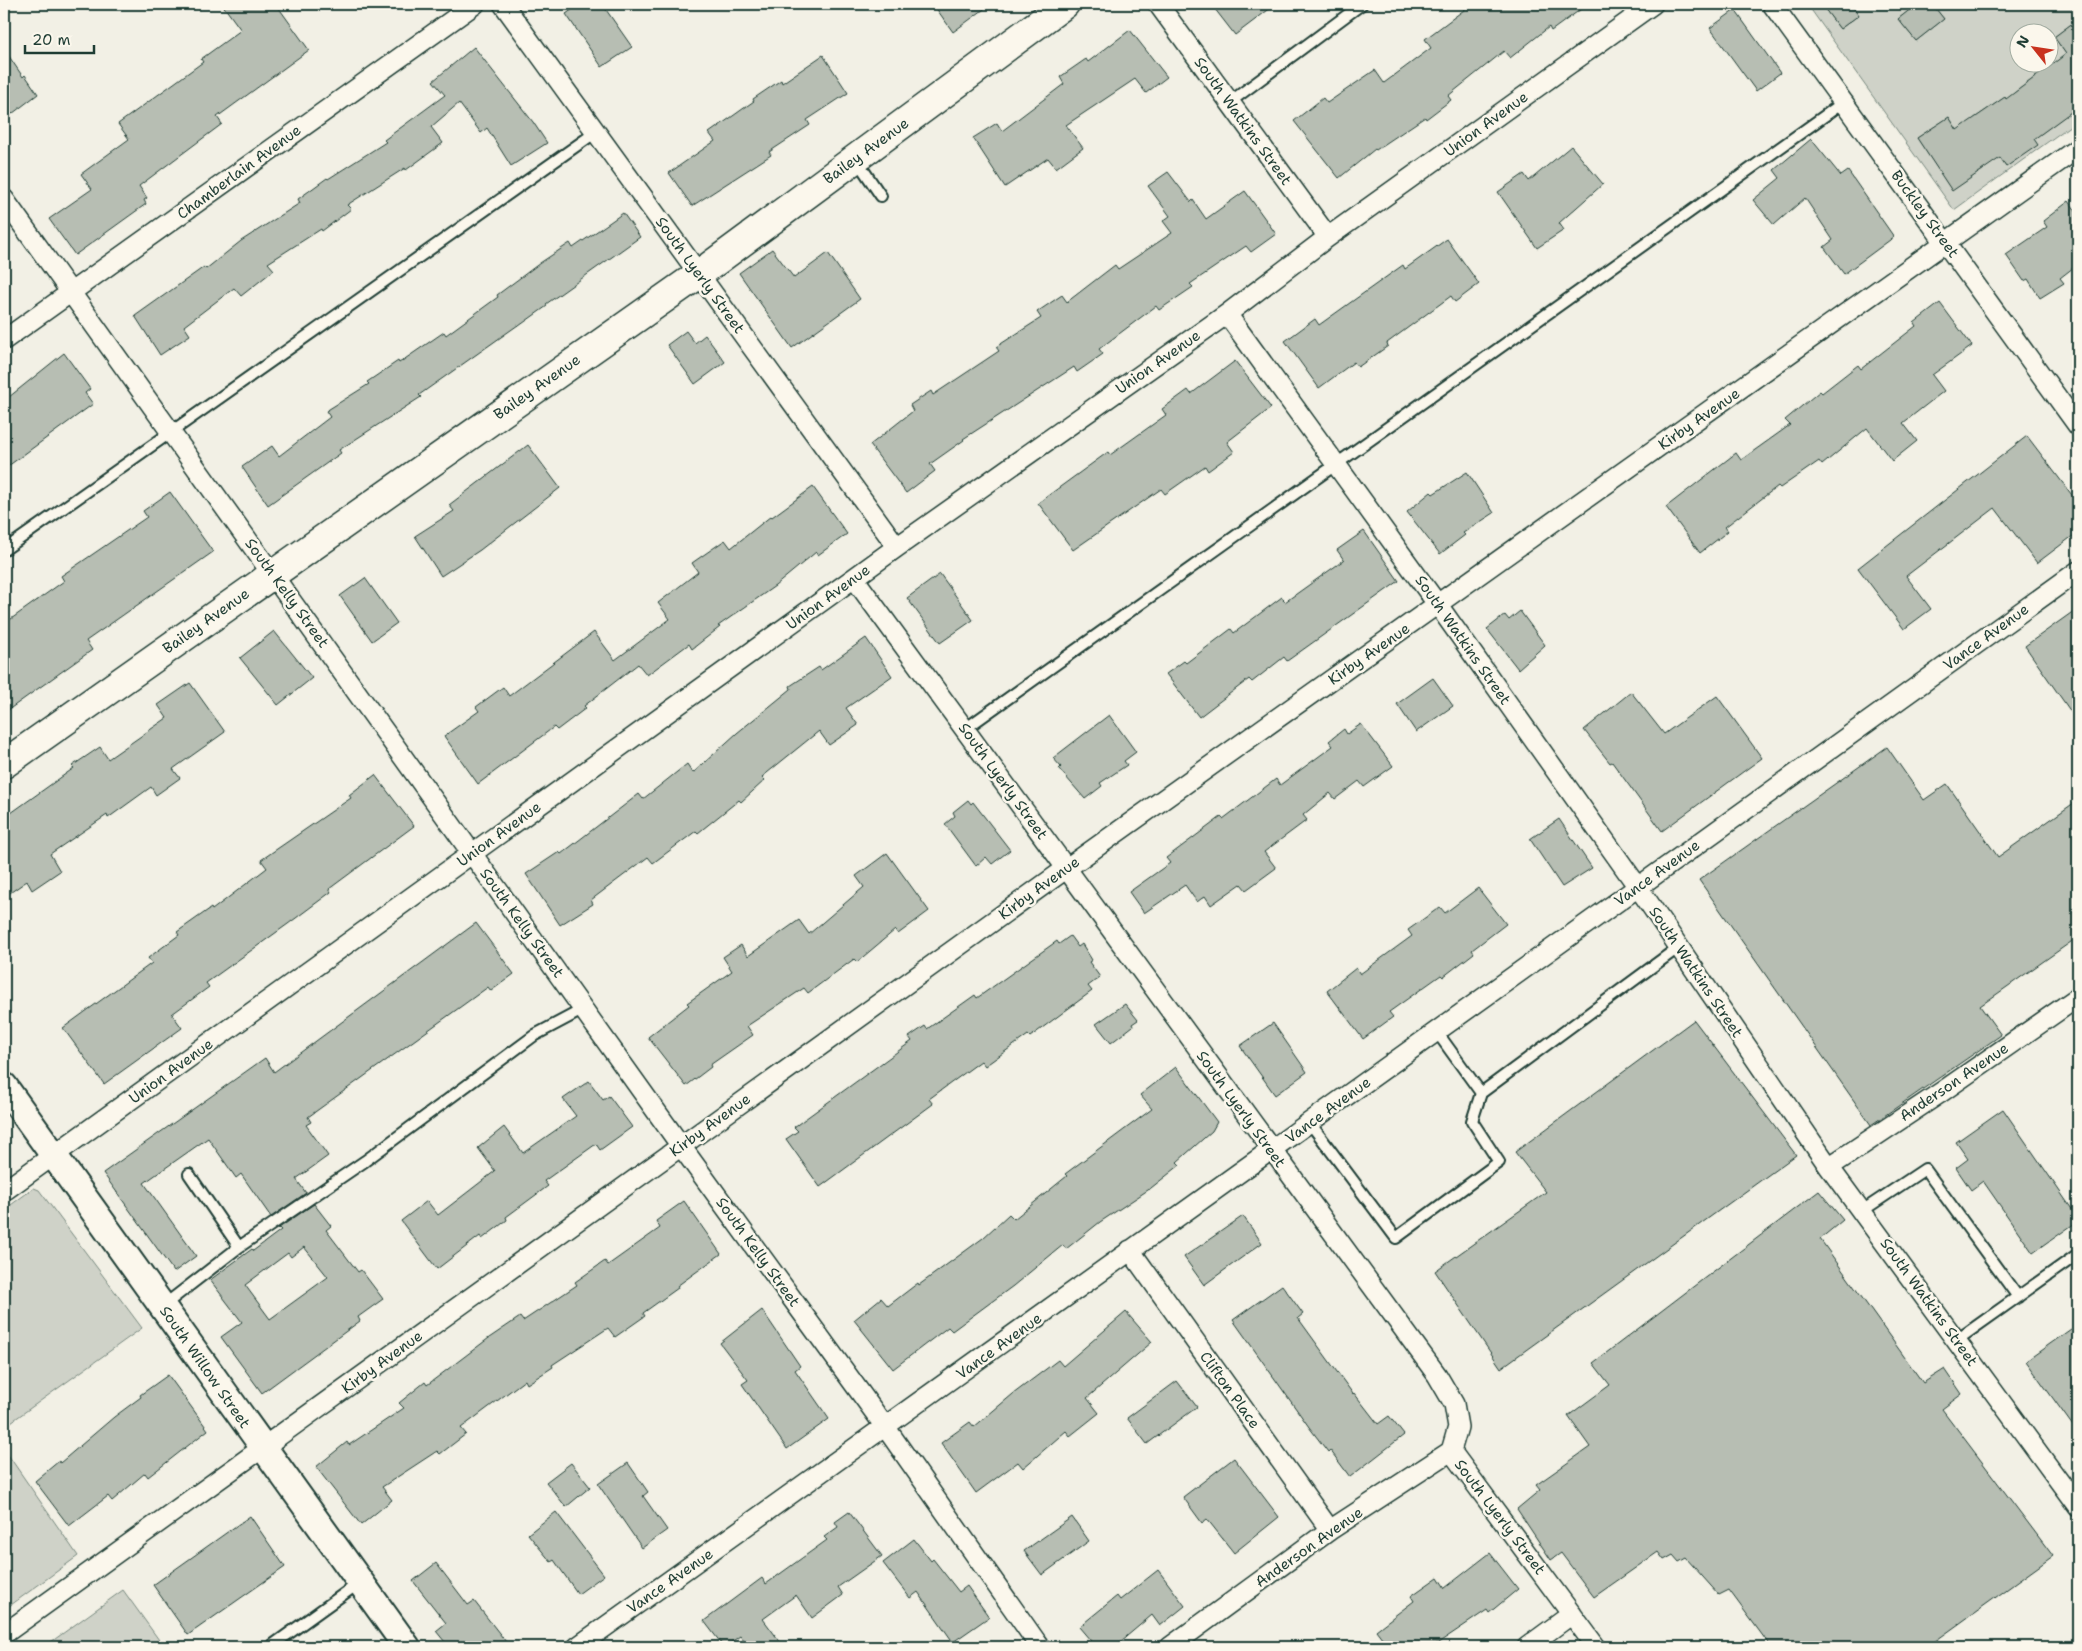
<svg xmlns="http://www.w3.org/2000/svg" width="2082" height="1651" font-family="'Shantell Sans',sans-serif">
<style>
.green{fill:#cfd2c8;stroke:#77887e;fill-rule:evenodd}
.building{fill:#b7beb3;stroke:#1f3d34;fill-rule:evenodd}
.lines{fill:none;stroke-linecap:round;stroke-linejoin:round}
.service-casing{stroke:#1f3d34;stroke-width:14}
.minor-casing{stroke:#1f3d34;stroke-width:22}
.secondary-casing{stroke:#1f3d34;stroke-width:30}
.primary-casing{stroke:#1f3d34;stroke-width:31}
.service{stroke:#fbf7ec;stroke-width:10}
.minor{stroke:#fbf7ec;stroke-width:19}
.secondary{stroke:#fbf7ec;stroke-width:26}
.primary{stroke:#fbf7ec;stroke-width:28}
.labels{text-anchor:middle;stroke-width:5;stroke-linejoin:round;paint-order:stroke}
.street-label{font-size:15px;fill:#1f3d34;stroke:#fbf7ec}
</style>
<rect width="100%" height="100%" fill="#f2f0e5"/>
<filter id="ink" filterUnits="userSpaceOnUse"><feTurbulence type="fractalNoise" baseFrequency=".02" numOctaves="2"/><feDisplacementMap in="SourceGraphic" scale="10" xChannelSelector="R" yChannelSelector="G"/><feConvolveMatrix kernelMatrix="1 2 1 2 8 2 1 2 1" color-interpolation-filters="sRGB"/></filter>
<g filter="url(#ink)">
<path class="green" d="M 1807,4 L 1821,4 L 1840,29 L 1859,15 L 1852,6 L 1855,4 L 1917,4 L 1898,19 L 1916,41 L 1944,19 L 1932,4 L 2078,4 L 2078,19 L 2054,37 L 2069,58 L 2066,61 L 2078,78 L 2078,120 L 1954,210 ZM 2020,32 L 2050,32 L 2050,62 L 2020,62 ZM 2042,72 L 2070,112 L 2042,133 L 2014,93 ZM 2005,97 L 2006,167 L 1973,119 ZM 1949,117 L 1983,170 L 1952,190 L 1917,138 Z
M 34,1188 L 39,1190 L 142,1328 L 4,1427 L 4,1210 Z
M 4,1449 L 78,1556 L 4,1610 Z
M 123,1590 L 164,1647 L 44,1647 Z"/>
<path class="building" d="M 222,4 L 276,4 L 309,50 L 217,117 L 222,124 L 139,186 L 147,198 L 144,200 L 146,204 L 75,255 L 49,219 L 92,189 L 81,174 L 129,139 L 118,124 L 203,62 L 201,59 L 241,30 Z
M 580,4 L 602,4 L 632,47 L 602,67 L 566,14 Z
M 933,4 L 991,4 L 953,32 Z
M 1211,4 L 1276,4 L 1235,35 Z
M 1472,4 L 1588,4 L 1551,31 L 1549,27 L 1510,58 L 1504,51 L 1448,96 L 1451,100 L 1426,119 L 1425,117 L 1376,150 L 1375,149 L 1339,178 L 1294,121 L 1323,98 L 1327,103 L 1375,70 L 1384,83 L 1431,48 L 1425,39 Z
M 1821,4 L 1851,4 L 1859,15 L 1840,29 Z
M 1917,4 L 1932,4 L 1944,19 L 1916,41 L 1898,19 Z
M 1735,10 L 1780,73 L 1756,91 L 1710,28 Z
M 2078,19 L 2078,107 L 2034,139 L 2038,145 L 2006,167 L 2000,158 L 1952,191 L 1917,138 L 1949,117 L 1957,130 L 2005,97 L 2006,99 L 2066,54 L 2054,37 Z
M 1130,30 L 1167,77 L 1146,93 L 1135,79 L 1066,125 L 1083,148 L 1056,168 L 1048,158 L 1005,187 L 973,138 L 997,123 L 1002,131 L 1064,84 L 1060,77 L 1086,59 L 1088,62 Z
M 474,47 L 533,122 L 547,143 L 511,166 L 487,128 L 481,133 L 459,103 L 431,127 L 443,143 L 406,170 L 405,168 L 347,205 L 351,209 L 322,231 L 321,229 L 268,263 L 274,270 L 241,296 L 234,288 L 184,326 L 190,335 L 160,355 L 135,316 L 204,267 L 206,269 L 241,241 L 300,203 L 298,199 L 327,178 L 328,179 L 386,142 L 384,140 L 445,95 L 433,81 Z
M 4,49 L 23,77 L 25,75 L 38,94 L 4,120 Z
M 823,55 L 848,93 L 807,120 L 810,125 L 769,152 L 771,155 L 692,206 L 669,173 L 715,141 L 709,133 L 754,101 L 753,99 L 781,80 L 782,83 Z
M 1811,139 L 1841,176 L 1848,171 L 1894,237 L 1844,274 L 1824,247 L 1833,240 L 1805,198 L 1774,225 L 1753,200 L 1780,178 L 1774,170 Z
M 1571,146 L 1603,184 L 1559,223 L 1564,230 L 1537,248 L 1498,192 L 1524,174 L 1529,181 Z
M 1168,172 L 1191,202 L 1193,200 L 1206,219 L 1245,191 L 1276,234 L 1251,252 L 1246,246 L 1190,284 L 1193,287 L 1159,310 L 1156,306 L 1099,349 L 1103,354 L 1077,372 L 1074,367 L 963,439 L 964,440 L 930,464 L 935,471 L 906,493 L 870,445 L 913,411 L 910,405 L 931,391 L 933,395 L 999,351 L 996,347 L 1041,318 L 1037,312 L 1062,295 L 1067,302 L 1115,265 L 1118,269 L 1172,233 L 1163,221 L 1170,216 L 1148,186 Z
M 2069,201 L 2078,214 L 2078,264 L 2060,278 L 2064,283 L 2040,298 L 2028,279 L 2024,281 L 2006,255 L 2047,227 L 2043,221 Z
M 623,213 L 640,237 L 546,304 L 547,306 L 519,326 L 518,325 L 419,395 L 421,397 L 339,450 L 341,453 L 268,505 L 242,467 L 272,446 L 279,456 L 330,417 L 326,411 L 369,384 L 367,382 L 398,361 L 399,363 L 444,332 L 446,335 L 498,297 L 497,295 L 540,263 L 570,243 L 573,248 Z
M 1447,239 L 1479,284 L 1455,302 L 1451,296 L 1387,343 L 1388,346 L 1358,367 L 1354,362 L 1319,388 L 1285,341 L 1315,319 L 1319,325 L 1403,265 L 1405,269 Z
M 772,249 L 794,278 L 828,253 L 860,299 L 792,348 L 739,273 Z
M 1940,303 L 1972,346 L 1932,375 L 1944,391 L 1903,423 L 1917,441 L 1892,461 L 1867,428 L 1822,465 L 1819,461 L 1780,488 L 1778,486 L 1725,527 L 1728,531 L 1700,553 L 1666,507 L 1736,453 L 1741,460 L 1790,425 L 1785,420 L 1820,391 L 1822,393 L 1858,365 L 1861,369 L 1916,326 L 1914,323 Z
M 686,331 L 695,343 L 705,335 L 725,362 L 695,384 L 667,345 Z
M 64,353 L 90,389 L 85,393 L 93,404 L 4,469 L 4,401 Z
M 1235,361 L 1271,408 L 1227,442 L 1234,452 L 1208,471 L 1205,466 L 1165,494 L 1161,489 L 1073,550 L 1038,503 L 1108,452 L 1110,455 L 1166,415 L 1162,409 L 1188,390 L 1191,394 Z
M 2027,436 L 2078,503 L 2078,532 L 2037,563 L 1995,508 L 1906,576 L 1931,609 L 1904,629 L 1858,568 Z
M 528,445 L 560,488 L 480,550 L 441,576 L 415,536 L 454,511 L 449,505 Z
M 1467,472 L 1494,513 L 1463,533 L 1465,535 L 1440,554 L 1407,512 L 1431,492 L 1433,494 Z
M 813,487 L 847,534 L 818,555 L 816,552 L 775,586 L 718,626 L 720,627 L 692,649 L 689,644 L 647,675 L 638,664 L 584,706 L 586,708 L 557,730 L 554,727 L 478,784 L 444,736 L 479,711 L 476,707 L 503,687 L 509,696 L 594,632 L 615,660 L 670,619 L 658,603 L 698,572 L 692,563 L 725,540 L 731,548 L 771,516 L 772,517 Z
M 170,492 L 213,552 L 86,641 L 92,650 L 4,713 L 4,624 L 64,581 L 61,576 L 147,517 L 143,511 Z
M 1364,531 L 1399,581 L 1287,661 L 1284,657 L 1252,682 L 1249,679 L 1199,717 L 1166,674 L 1184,661 L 1186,663 L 1231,629 L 1234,633 L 1282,597 L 1285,602 L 1344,560 L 1337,550 Z
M 940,574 L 973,620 L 940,643 L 907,598 Z
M 365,578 L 397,623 L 372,641 L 340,596 Z
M 2078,608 L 2078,722 L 2025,646 Z
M 1520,611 L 1545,645 L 1518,669 L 1487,629 L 1505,615 L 1509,620 Z
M 274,631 L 312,678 L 278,705 L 240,658 Z
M 866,638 L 892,676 L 846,708 L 858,725 L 829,745 L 819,731 L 762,777 L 765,780 L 741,802 L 739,800 L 698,833 L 696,831 L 653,863 L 648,857 L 591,900 L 593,904 L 560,925 L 526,874 L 559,852 L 561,854 L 639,794 L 643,799 L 687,764 L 693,773 L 737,733 L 791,689 L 790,686 L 819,667 L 821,670 Z
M 1433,678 L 1453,706 L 1416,732 L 1397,704 Z
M 190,683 L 225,732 L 173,769 L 180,778 L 156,795 L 151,787 L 108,818 L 107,815 L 50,854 L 60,871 L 32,890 L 27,881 L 4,897 L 4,818 L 74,768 L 72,766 L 100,747 L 108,759 L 167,718 L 158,705 Z
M 1631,692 L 1664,734 L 1717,696 L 1762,758 L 1662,831 L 1612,762 L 1610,763 L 1584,730 Z
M 1109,715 L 1136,752 L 1124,761 L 1127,765 L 1100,783 L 1102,786 L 1085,799 L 1059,769 L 1061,767 L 1053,758 Z
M 1361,724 L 1393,766 L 1364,787 L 1359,781 L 1335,799 L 1330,793 L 1303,815 L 1307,820 L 1264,852 L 1276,868 L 1246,890 L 1241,884 L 1211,905 L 1205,896 L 1197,902 L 1185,885 L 1144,913 L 1129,892 L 1170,863 L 1166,858 L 1221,817 L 1223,819 L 1276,779 L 1280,785 L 1333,746 L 1329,741 L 1344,729 L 1347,734 Z
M 1887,747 L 1924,800 L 1947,784 L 1998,857 L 2078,800 L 2078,937 L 1980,1006 L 2001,1035 L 1871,1125 L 1699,880 Z
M 375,775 L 414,826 L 329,889 L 331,892 L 288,924 L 206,983 L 209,987 L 172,1014 L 182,1028 L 104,1084 L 63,1028 L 152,963 L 148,958 L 179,935 L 177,932 L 211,908 L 212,910 L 267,868 L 261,860 L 351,798 L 349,795 Z
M 968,800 L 971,804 L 973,802 L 1010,850 L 992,864 L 986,857 L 976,866 L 945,824 L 955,816 L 953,812 Z
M 1559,819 L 1592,868 L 1562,887 L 1530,839 Z
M 887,853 L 929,911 L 898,934 L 895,930 L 857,962 L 854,959 L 808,993 L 804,988 L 747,1026 L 753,1035 L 710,1065 L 711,1067 L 686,1086 L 648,1037 L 689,1005 L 687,1003 L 732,971 L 723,957 L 741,945 L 748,956 L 799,920 L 809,934 L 864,887 L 856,876 Z
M 1478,888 L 1506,924 L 1472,950 L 1474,953 L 1443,977 L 1441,975 L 1389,1012 L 1393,1017 L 1363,1039 L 1327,991 L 1356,968 L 1360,974 L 1412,936 L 1408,930 L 1440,907 L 1445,913 Z
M 476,923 L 514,974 L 491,991 L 488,987 L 308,1117 L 311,1122 L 306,1125 L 328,1156 L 296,1179 L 306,1193 L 271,1217 L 241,1174 L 236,1178 L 208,1138 L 144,1183 L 196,1256 L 174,1272 L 103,1173 L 265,1058 L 274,1072 Z
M 1070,936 L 1078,947 L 1082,944 L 1092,960 L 1089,962 L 1100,977 L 1088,986 L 1092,991 L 1030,1037 L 1028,1035 L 985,1066 L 981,1061 L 929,1099 L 933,1104 L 820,1187 L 786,1139 L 798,1131 L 794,1127 L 912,1041 L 909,1037 L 925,1026 L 927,1029 L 975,995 L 977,998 L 1057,941 L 1059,944 Z
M 1125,1004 L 1138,1020 L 1132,1024 L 1133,1026 L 1111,1043 L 1096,1024 Z
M 1694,1020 L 1796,1155 L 1501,1368 L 1435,1271 L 1546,1192 L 1515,1152 Z
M 1273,1023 L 1307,1072 L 1275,1095 L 1240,1046 Z
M 1176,1067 L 1217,1122 L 1212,1131 L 1177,1162 L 1180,1165 L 1151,1188 L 1100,1222 L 1066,1249 L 1063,1245 L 1013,1286 L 952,1331 L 948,1327 L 893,1369 L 854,1320 L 881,1298 L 888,1306 L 918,1283 L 919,1285 L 983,1238 L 1009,1214 L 1014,1219 L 1067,1176 L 1065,1174 L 1152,1109 L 1140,1095 Z
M 589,1081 L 603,1100 L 609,1096 L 632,1127 L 600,1150 L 596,1144 L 544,1181 L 548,1186 L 506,1217 L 507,1220 L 482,1239 L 480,1236 L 437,1269 L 401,1221 L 427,1201 L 438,1215 L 495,1171 L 478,1148 L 504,1127 L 523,1153 L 576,1116 L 563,1099 Z
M 2003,1109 L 2078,1218 L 2078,1221 L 2033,1253 L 1983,1181 L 1971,1190 L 1956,1168 L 1968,1159 L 1956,1142 Z
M 1819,1191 L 1843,1220 L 1820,1239 L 1923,1383 L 1945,1369 L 1962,1394 L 1942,1409 L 2053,1556 L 1927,1647 L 1771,1647 L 1729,1590 L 1719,1595 L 1686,1558 L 1679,1562 L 1673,1555 L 1664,1560 L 1658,1552 L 1594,1597 L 1561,1553 L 1551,1560 L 1517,1509 L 1540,1490 L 1536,1485 L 1590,1447 L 1568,1416 L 1610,1385 L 1593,1363 Z
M 684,1201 L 721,1254 L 677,1286 L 678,1288 L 643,1313 L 645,1316 L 615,1337 L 608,1328 L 552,1365 L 553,1367 L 527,1384 L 525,1380 L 461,1428 L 466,1434 L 440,1454 L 437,1451 L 382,1487 L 392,1500 L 361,1525 L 316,1467 L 347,1442 L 349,1445 L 404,1408 L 399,1403 L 425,1382 L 427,1385 L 489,1338 L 520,1317 L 523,1321 L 577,1285 L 575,1282 L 605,1261 L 608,1265 L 660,1228 L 656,1221 Z
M 314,1204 L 331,1226 L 326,1230 L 358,1272 L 361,1270 L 383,1299 L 358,1317 L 360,1321 L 262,1393 L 221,1337 L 242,1322 L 210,1280 L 252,1249 L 253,1251 L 281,1230 L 279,1228 ZM 304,1247 L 328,1277 L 270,1319 L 245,1285 L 288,1253 L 291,1257 Z
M 1243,1216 L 1262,1243 L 1204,1285 L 1184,1257 Z
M 1282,1285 L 1303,1314 L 1298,1318 L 1353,1394 L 1354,1393 L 1378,1424 L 1389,1416 L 1404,1435 L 1350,1477 L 1330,1450 L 1328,1452 L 1309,1427 L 1233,1320 Z
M 762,1310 L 800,1366 L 795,1370 L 829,1419 L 787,1449 L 742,1384 L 748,1380 L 720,1343 Z
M 1126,1312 L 1152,1342 L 1087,1398 L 1099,1413 L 1070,1436 L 1066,1431 L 1023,1468 L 1018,1462 L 976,1493 L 941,1443 L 970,1422 L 974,1427 L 1013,1394 L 1058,1360 L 1063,1366 Z
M 2078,1324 L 2078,1433 L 2026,1361 Z
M 168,1375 L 208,1430 L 148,1477 L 145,1473 L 112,1501 L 108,1496 L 69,1526 L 35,1481 L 59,1461 L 60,1463 L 114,1417 L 141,1397 L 140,1395 Z
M 1177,1381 L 1197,1407 L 1147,1444 L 1127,1418 Z
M 1234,1458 L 1279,1517 L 1234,1553 L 1207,1519 L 1202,1523 L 1183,1497 Z
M 571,1463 L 590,1487 L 566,1507 L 546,1482 Z
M 628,1463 L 648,1492 L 643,1496 L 667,1530 L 642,1548 L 598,1484 Z
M 556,1512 L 604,1575 L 578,1594 L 554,1560 L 551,1562 L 528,1534 Z
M 849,1512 L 882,1556 L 838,1587 L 843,1595 L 812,1618 L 796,1595 L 763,1619 L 784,1647 L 749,1647 L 740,1636 L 724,1647 L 704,1621 L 762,1578 L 766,1584 L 827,1540 L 824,1537 L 838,1527 L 835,1522 Z
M 250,1516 L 285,1567 L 188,1635 L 153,1585 Z
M 1072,1517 L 1089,1541 L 1042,1575 L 1024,1551 Z
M 914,1539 L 931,1561 L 933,1559 L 959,1592 L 967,1586 L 989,1617 L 953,1642 L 918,1592 L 910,1598 L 883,1563 Z
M 1490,1553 L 1518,1589 L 1489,1613 L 1487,1610 L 1432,1647 L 1389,1647 L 1376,1630 L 1414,1601 L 1411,1596 L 1438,1577 L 1445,1588 Z
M 436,1563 L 468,1605 L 474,1601 L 510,1647 L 449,1647 L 436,1631 L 446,1623 L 413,1581 Z
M 1158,1570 L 1185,1606 L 1160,1626 L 1152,1615 L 1114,1647 L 1096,1647 L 1079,1627 L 1117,1596 L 1120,1600 Z"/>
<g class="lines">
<g class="service-casing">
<path id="service" d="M 1230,102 L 1362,4
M 856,159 L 881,196
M 4,550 L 596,132
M 965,729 L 1844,102
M 1437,1032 L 1481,1093 L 1679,947
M 1310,1123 L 1396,1238 L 1499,1162 L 1472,1121 L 1481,1093
M 189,1174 L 239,1247
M 1862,1211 L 1925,1169 L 2018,1297
M 163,1306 L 239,1247 L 365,1161 L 535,1035 L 584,1009
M 1957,1340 L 2078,1254
M 270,1647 L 359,1583"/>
</g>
<g class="minor-casing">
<path id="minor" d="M 503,4 L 897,547
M 1158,4 L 1328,237
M 1772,4 L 2078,426
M 4,199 L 681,1146 L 886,1428 L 1040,1647
M 1227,314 L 1438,605 L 1638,887 L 1829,1167 L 2078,1507
M 4,340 L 475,4
M 854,578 L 1437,1375 L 1454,1404 L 1458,1427 L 1451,1451 L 1596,1647
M 1829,1167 L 1943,1091 L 2078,997
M 4,1191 L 897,547 L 1227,314 L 1328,237 L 1653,4
M 1130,1250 L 1330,1530
M 4,1634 L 1067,868 L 2078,148
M 577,1647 C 1079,1290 1578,930 2078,571
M 1170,1647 L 1330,1530 L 1451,1451
M 1527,1647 L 1572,1614"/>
</g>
<g class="secondary-casing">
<path id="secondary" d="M 4,1086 L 407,1647"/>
</g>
<g class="primary-casing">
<path id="primary" d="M 4,764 L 699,274 L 1065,4"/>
</g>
<use href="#service" class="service"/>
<use href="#minor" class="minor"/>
<use href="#secondary" class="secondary"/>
<use href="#primary" class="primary"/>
</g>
</g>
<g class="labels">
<g class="street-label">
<text transform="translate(1243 121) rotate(54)" y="5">South Watkins Street</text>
<text transform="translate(1486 124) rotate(-36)" y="5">Union Avenue</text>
<text transform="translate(866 151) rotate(-36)" y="5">Bailey Avenue</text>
<text transform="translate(239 172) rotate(-36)" y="5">Chamberlain Avenue</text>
<text transform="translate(1925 214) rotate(54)" y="5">Buckley Street</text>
<text transform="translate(700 275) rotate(54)" y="5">South Lyerly Street</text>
<text transform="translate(1158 362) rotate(-35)" y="5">Union Avenue</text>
<text transform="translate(537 387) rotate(-35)" y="5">Bailey Avenue</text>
<text transform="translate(1699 419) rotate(-35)" y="5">Kirby Avenue</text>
<text transform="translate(287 593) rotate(54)" y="5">South Kelly Street</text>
<text transform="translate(828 597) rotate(-36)" y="5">Union Avenue</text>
<text transform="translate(206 621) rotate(-35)" y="5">Bailey Avenue</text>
<text transform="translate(1986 637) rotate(-36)" y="5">Vance Avenue</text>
<text transform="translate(1463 640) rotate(55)" y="5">South Watkins Street</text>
<text transform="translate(1369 654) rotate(-35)" y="5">Kirby Avenue</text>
<text transform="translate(1003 781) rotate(54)" y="5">South Lyerly Street</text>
<text transform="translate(499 834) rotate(-36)" y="5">Union Avenue</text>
<text transform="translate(1657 873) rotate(-36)" y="5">Vance Avenue</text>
<text transform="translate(1039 888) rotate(-36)" y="5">Kirby Avenue</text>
<text transform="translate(522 923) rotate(54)" y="5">South Kelly Street</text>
<text transform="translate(1696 972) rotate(56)" y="5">South Watkins Street</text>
<text transform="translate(171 1071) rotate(-36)" y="5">Union Avenue</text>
<text transform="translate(1954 1082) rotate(-34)" y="5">Anderson Avenue</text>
<text transform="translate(1241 1109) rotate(54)" y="5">South Lyerly Street</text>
<text transform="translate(1328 1110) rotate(-36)" y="5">Vance Avenue</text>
<text transform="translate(710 1125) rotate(-36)" y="5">Kirby Avenue</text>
<text transform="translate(758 1252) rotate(54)" y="5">South Kelly Street</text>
<text transform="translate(1929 1302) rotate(54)" y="5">South Watkins Street</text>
<text transform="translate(999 1346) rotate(-36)" y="5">Vance Avenue</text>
<text transform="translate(382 1362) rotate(-36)" y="5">Kirby Avenue</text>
<text transform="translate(205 1367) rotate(55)" y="5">South Willow Street</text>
<text transform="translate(1230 1390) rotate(54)" y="5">Clifton Place</text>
<text transform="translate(1500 1517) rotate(53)" y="5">South Lyerly Street</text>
<text transform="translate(1309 1547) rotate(-35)" y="5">Anderson Avenue</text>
<text transform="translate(670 1581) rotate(-35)" y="5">Vance Avenue</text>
</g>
</g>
<rect width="2082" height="1651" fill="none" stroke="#fbf7ec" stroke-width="20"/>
<rect x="10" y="10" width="2062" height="1631" fill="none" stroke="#1f3d34" stroke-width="2" filter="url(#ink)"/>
<g transform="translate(2034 48) rotate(300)"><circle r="24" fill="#fbf7ec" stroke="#a3ada2"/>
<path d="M0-4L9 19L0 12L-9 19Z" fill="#c8321e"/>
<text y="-8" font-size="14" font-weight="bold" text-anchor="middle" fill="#1f3d34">N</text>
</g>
<path d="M25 45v8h69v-8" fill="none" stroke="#1f3d34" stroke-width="2.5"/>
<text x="32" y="45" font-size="15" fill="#1f3d34" stroke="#fbf7ec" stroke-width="4" paint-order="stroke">20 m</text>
</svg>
